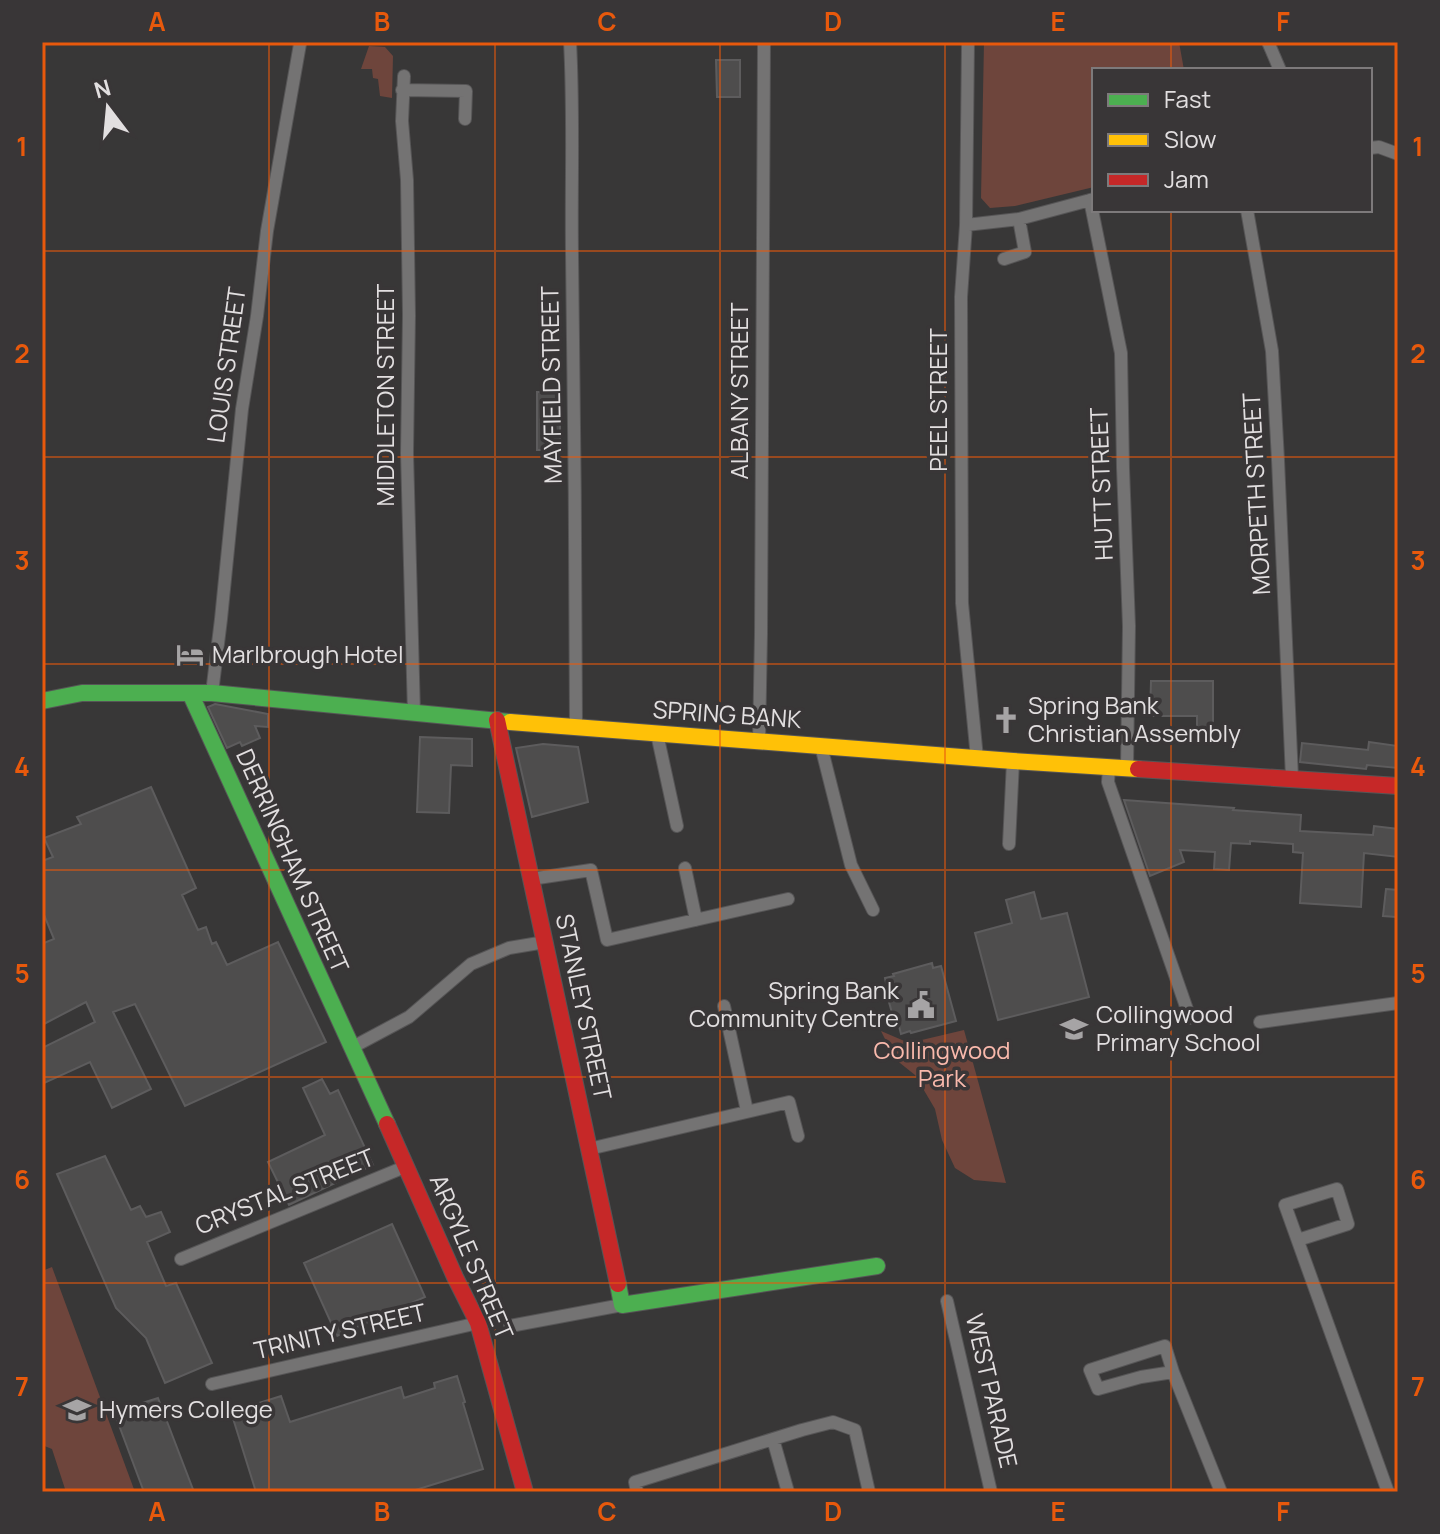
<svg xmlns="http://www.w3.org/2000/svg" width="1440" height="1534" font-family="Manrope,sans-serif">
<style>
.green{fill:#6e453c}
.building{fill:#4e4d4d;stroke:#5d5c5d;stroke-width:2}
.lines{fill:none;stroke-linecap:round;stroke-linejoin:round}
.street-casing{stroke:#565556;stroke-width:14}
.fast-casing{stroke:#565556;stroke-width:18}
.slow-casing{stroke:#565556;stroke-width:18}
.jam-casing{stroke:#565556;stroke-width:18}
.street{stroke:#747373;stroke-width:12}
.fast{stroke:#4caf50;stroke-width:16}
.slow{stroke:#ffc107;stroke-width:16}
.jam{stroke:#c62828;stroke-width:16}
.grid{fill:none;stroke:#e8590c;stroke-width:2;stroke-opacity:0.55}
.labels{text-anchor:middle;stroke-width:7;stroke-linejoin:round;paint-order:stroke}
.street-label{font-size:24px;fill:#e2dfe0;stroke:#393637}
.poi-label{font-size:24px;fill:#e2dfe0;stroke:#393637;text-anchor:start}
.park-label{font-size:24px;fill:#f9b9ac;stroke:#393637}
.neatline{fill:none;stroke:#e8590c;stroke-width:3}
.grid-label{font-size:26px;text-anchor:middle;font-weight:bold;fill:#e8590c}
</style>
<rect width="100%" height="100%" fill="#383737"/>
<path class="green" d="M 984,42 L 1179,42 L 1184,70 L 1094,70 L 1094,187 L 1015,206 L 990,208 L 981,198 Z
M 369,46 L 385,47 L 393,56 L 392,98 L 380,96 L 378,79 L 373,78 L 372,69 L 361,69 Z
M 964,1030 L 1006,1183 L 974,1180 L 955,1168 L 942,1140 L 935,1109 L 915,1075 L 895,1059 L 881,1031 L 909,1043 Z
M 52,1267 L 135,1492 L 66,1492 L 52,1449 L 42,1445 L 42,1271 Z"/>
<path class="building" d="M 716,60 L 740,60 L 740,97 L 717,97 Z
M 537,392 L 560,392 L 560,450 L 537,450 Z
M 1151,681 L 1213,681 L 1213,728 L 1197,728 L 1197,716 L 1150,716 Z
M 215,704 L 268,714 L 268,727 L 255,726 L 260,738 L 242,746 L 240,742 L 227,748 L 208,707 Z
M 420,737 L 472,739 L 472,766 L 451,765 L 449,813 L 417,812 Z
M 1369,742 L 1398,746 L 1398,768 L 1367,765 L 1366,769 L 1300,762 L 1302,743 L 1368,750 Z
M 543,744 L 578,747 L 588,802 L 532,817 L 516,748 Z
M 151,787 L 196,888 L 182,895 L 198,930 L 206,927 L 212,944 L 216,942 L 227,965 L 278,942 L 326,1042 L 185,1106 L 135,1004 L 113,1012 L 151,1089 L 112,1108 L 90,1062 L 42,1084 L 42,1048 L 95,1022 L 86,1002 L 42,1025 L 42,961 L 44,943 L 54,939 L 42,910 L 42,861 L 53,857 L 44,838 L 81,824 L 77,817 Z
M 1124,800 L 1234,808 L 1233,810 L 1301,815 L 1300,831 L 1373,835 L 1374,826 L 1398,829 L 1398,857 L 1364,853 L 1361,907 L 1300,903 L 1303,853 L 1293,852 L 1293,844 L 1250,841 L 1250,844 L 1231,843 L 1229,870 L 1214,869 L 1215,852 L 1180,850 L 1184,862 L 1150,876 Z
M 1386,889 L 1398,890 L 1396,917 L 1383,916 Z
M 1034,892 L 1041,919 L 1067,913 L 1089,997 L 998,1020 L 975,933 L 1012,923 L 1006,900 Z
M 932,963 L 933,968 L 941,966 L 956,1021 L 911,1033 L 910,1031 L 901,1034 L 899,1026 L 896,1027 L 885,988 L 887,988 L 885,978 L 894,976 L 893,974 Z
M 322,1079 L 330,1094 L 338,1090 L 373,1165 L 289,1205 L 268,1162 L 325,1135 L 303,1088 Z
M 105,1156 L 131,1210 L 140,1206 L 146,1217 L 161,1212 L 170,1232 L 147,1242 L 166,1286 L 176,1283 L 212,1363 L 165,1383 L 146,1338 L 116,1308 L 57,1174 Z
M 392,1224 L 425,1297 L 337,1336 L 304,1263 Z
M 457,1376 L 465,1402 L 463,1403 L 483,1469 L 409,1492 L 256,1492 L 231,1412 L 281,1396 L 290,1422 L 401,1387 L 404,1398 L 435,1388 L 434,1383 Z
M 158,1398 L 194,1492 L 144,1492 L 114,1412 Z"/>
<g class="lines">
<g class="street-casing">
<path id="street" d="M 570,42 C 574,113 571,183 572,254 C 574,412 576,569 576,727
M 968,42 L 966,225 L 961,297 L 962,603 L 977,758
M 1268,42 L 1280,70
M 404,76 L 402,121 L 407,180 L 409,315 L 407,453 L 414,714
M 402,90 L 466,91 L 465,119
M 1370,148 L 1379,147 L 1398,154
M 1090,200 L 1121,353 L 1123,468 L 1129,626 L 1127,769
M 1247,210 L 1272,351 L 1278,460 L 1292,778
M 966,225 L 1019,219 L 1094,199
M 1004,259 L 1025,252 L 1019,219
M 212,693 L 221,619 L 242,409 L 257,316 L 267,231 L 300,44 L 299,42
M 657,734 L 677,826
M 759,741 L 761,634 L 764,42
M 821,746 L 851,865 L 873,910
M 1109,768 L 1108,782 L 1190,1018
M 1009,844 L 1013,761
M 685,868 L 696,920
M 531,879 L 591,870 L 607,940 L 788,899
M 724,1006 L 747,1111
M 1260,1022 L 1398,1003
M 351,1048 L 409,1017 L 471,964 L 509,948 L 545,942
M 589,1149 L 789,1102 L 798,1136
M 1298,1240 L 1348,1224 L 1337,1189 L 1285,1205 L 1388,1492
M 181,1259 L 407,1166
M 947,1301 L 991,1492
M 510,1326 L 622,1305
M 1173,1372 L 1141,1377 L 1098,1389 L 1090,1370 L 1165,1346 L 1173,1372 L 1221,1492
M 212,1384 L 478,1323
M 773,1439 L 788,1492
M 637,1492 L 635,1482 L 802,1430 L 833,1422 L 855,1430 L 869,1492"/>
</g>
<g class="fast-casing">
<path id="fast" d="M 190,693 L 387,1124
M 42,701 L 82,693 L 212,693 L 510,722
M 618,1284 L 622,1305 L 877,1266"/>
</g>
<g class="slow-casing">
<path id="slow" d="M 510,722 L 1013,761 L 1138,769"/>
</g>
<g class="jam-casing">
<path id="jam" d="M 497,720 L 618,1284
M 1138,769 L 1398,786
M 387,1124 L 455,1277 L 478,1323 L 525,1492"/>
</g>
<use href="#street" class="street"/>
<use href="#fast" class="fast"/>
<use href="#slow" class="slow"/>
<use href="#jam" class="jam"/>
</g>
<path class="grid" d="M 269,42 L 269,1492M 495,42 L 495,1492M 720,42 L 720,1492M 945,42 L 945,1492M 1171,42 L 1171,70M 1171,210 L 1171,1492M 42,251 L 1398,251M 42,457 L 1398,457M 42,664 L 1398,664M 42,870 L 1398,870M 42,1077 L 1398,1077M 42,1283 L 1398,1283"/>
<defs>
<g id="hotel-bare" transform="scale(2.16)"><path d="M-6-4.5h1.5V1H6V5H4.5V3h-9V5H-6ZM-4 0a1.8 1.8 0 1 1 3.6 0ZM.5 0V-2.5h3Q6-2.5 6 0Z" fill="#a6a4a5" stroke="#393637" stroke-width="2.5" paint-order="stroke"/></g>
<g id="church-bare" transform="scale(2.16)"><path d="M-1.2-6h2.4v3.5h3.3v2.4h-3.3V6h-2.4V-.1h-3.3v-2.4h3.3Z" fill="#a6a4a5" stroke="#393637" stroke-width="2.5" paint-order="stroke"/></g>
<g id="civic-bare" transform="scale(2.16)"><path d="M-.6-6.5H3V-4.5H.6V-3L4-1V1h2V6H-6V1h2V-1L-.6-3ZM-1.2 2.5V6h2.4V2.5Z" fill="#a6a4a5" stroke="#393637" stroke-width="2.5" paint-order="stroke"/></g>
<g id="school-bare" transform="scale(2.16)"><path d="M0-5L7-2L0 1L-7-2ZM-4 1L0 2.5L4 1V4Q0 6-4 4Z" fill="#a6a4a5" stroke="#393637" stroke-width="2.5" paint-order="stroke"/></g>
</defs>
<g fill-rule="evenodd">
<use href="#hotel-bare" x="190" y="655"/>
<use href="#church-bare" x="1006" y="720"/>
<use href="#civic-bare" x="921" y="1005"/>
<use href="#school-bare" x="1074" y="1029"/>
<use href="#school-bare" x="77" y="1410"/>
</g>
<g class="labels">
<g class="street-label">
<text transform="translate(227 365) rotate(-82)" y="8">LOUIS STREET</text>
<text transform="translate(552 385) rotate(-91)" y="8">MAYFIELD STREET</text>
<text transform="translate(740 391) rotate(-90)" y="8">ALBANY STREET</text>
<text transform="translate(386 395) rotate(-90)" y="8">MIDDLETON STREET</text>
<text transform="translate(939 400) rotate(-90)" y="8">PEEL STREET</text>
<text transform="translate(1102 484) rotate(-92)" y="8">HUTT STREET</text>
<text transform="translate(1257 494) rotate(-93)" y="8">MORPETH STREET</text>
<text transform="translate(727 715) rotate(4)" y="8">SPRING BANK</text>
<text transform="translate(292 861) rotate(66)" y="8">DERRINGHAM STREET</text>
<text transform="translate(583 1007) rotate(78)" y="8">STANLEY STREET</text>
<text transform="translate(285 1192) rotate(-22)" y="8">CRYSTAL STREET</text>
<text transform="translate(471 1257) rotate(67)" y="8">ARGYLE STREET</text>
<text transform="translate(340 1332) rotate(-13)" y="8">TRINITY STREET</text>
<text transform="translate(991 1391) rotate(77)" y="8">WEST PARADE</text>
</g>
<g class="poi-label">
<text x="212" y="663">Marlbrough Hotel</text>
<text x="1028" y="714">Spring Bank<tspan x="1028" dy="28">Christian Assembly</tspan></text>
<text x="899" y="999" text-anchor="end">Spring Bank<tspan x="899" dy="28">Community Centre</tspan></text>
<text x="1096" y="1023">Collingwood<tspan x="1096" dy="28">Primary School</tspan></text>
<text x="99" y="1418">Hymers College</text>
</g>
<g class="park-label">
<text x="942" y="1059">Collingwood<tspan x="942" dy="28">Park</tspan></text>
</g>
</g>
<rect width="1440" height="1534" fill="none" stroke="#393637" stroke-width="88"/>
<rect x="1092" y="68" width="280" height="144" fill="#393637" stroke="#7d7a7b" stroke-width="2"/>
<rect x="1108" y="94" width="40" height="12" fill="#4caf50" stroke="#7d7a7b" stroke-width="2"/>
<text x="1164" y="108" font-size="24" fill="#e2dfe0">Fast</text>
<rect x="1108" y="134" width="40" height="12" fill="#ffc107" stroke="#7d7a7b" stroke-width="2"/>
<text x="1164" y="148" font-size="24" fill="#e2dfe0">Slow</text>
<rect x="1108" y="174" width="40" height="12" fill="#c62828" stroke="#7d7a7b" stroke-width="2"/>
<text x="1164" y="188" font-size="24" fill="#e2dfe0">Jam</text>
<g transform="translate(108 108) rotate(344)" stroke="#393637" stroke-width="6" paint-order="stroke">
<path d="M0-6L14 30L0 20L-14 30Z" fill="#e2dfe0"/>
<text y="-12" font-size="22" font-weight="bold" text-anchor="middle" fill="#e2dfe0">N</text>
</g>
<rect x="44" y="44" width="1352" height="1446" class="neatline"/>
<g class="grid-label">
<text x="157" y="31">A</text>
<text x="382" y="31">B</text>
<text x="607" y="31">C</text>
<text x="833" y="31">D</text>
<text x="1058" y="31">E</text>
<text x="1283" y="31">F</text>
<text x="22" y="156">1</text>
<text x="1418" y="156">1</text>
<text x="22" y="363">2</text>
<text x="1418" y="363">2</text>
<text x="22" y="570">3</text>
<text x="1418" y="570">3</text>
<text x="22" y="776">4</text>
<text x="1418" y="776">4</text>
<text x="22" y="983">5</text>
<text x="1418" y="983">5</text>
<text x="22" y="1189">6</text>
<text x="1418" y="1189">6</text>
<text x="22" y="1396">7</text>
<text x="1418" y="1396">7</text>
<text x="157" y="1521">A</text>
<text x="382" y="1521">B</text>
<text x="607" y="1521">C</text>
<text x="833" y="1521">D</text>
<text x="1058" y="1521">E</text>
<text x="1283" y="1521">F</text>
</g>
</svg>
